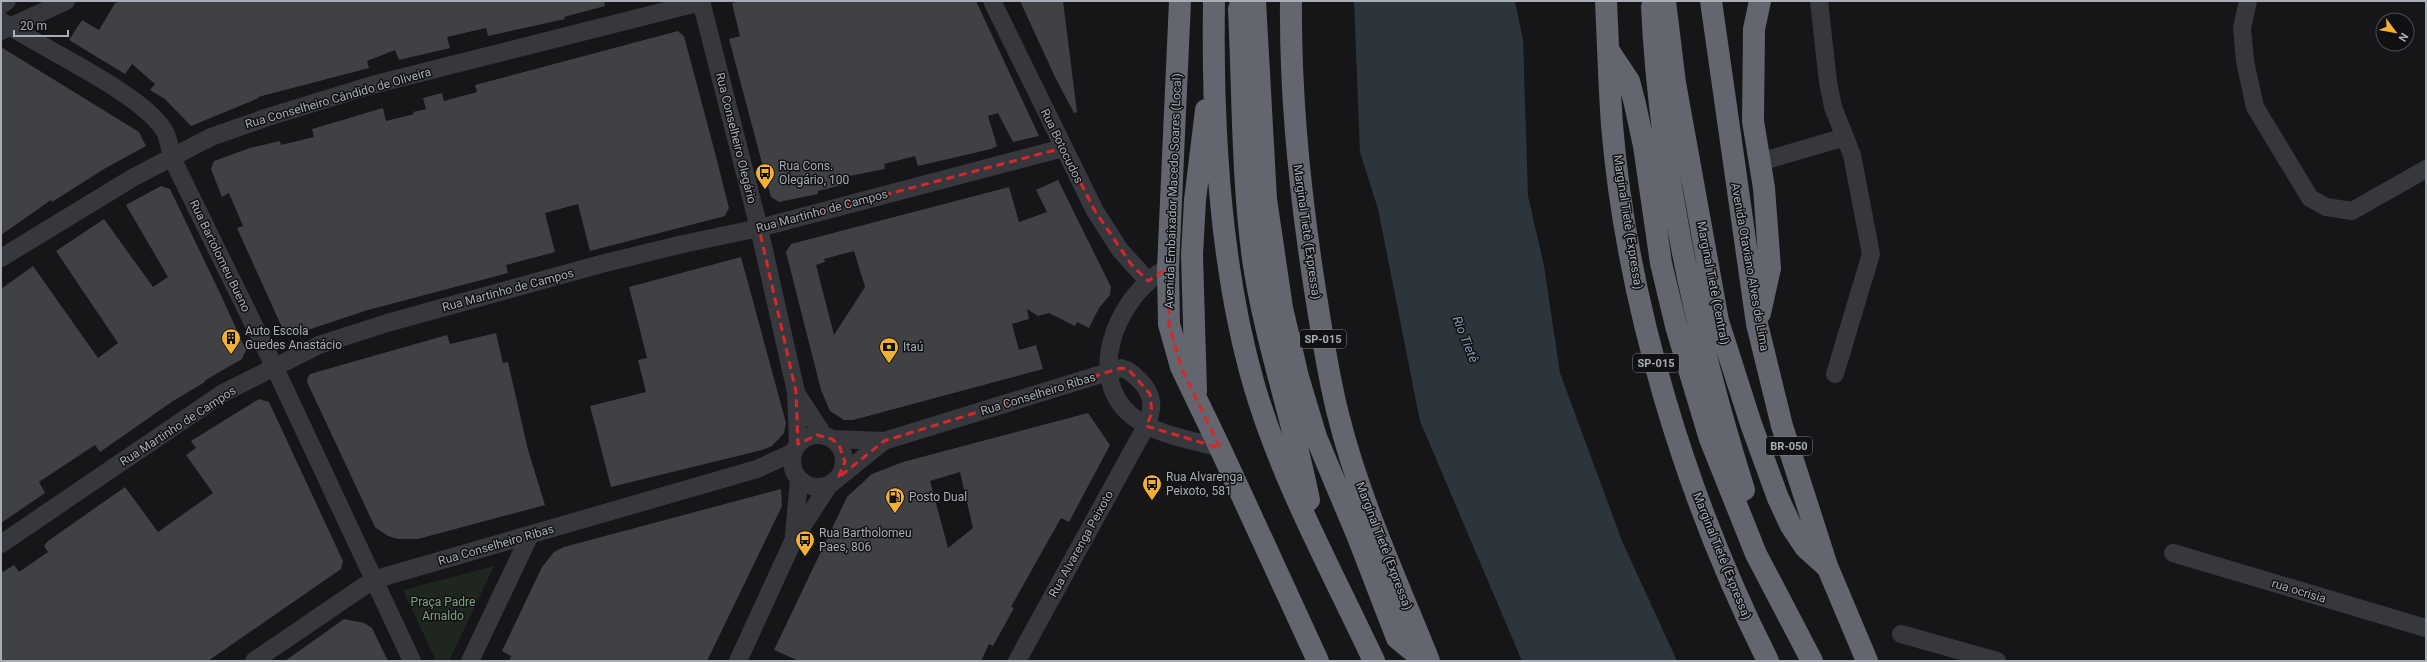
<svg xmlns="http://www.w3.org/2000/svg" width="2427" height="662" font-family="Roboto,sans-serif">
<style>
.green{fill:#1e261f}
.water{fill:#2c353c}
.building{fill:#404145;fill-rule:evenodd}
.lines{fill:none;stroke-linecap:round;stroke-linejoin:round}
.minor{stroke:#37383d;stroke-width:18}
.highway{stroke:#63666e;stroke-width:22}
.marked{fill:none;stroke:#d62828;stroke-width:3;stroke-dasharray:8 5;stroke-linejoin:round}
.labels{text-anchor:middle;stroke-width:3;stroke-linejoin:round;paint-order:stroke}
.shield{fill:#111113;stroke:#7b7e86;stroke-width:1}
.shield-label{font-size:11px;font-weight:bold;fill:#a8adb8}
.street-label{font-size:12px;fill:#a8adb8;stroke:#111113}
.poi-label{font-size:12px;fill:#a8adb8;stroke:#111113;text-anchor:start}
.park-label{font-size:12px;fill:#7fa381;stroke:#111113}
.water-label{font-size:13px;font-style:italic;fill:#7f9bb3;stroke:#111113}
</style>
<rect width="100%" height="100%" fill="#161618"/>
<path class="green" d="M 494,566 L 449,661 L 436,661 L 403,590 Z"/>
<path class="water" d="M 1354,1 L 1515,1 L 1523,40 L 1528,196 L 1544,266 L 1560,373 L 1622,541 L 1677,661 L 1522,661 L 1420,421 L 1378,209 L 1360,152 Z"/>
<path class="building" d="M 121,1 L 604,1 L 605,6 L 564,17 L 565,19 L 488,36 L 486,28 L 447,37 L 450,48 L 399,60 L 395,50 L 367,61 L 369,68 L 258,97 L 259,98 L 191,126 L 165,99 L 150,90 L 155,84 L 132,64 L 125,74 L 69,40 L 82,20 L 99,30 L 115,3 Z
M 742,1 L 976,1 L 1039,136 L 1013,142 L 998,113 L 988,116 L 997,146 L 991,149 L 918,166 L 915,156 L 884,164 L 885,169 L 844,177 L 846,184 L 818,191 L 818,194 L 779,202 L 771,197 L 729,39 L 740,36 L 732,3 Z
M 1020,1 L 1063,1 L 1077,112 L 1074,113 L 1056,79 Z
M 678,31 L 684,36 L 714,149 L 729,208 L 725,216 L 590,251 L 578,204 L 545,213 L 555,252 L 506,265 L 508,273 L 368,310 L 293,335 L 284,332 L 237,228 L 243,226 L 229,193 L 222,197 L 211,169 L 214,161 L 250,148 L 280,141 L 281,145 L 314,137 L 312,129 L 383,108 L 386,121 L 414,114 L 413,112 L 426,109 L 423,98 L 442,93 L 444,101 L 477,92 L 475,85 Z
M 1,47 L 139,132 L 146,146 L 104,169 L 52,202 L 51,200 L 1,235 Z
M 1058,180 L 1111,287 L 1110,295 L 1099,308 L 1089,328 L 1077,322 L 1075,326 L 1049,313 L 1038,316 L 1027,309 L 1029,319 L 1012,324 L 1019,350 L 1036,345 L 1043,369 L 853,420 L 844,420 L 830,411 L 821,390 L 786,252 L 791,244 L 1009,187 L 1019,222 L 1047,212 L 1036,190 ZM 854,251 L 865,287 L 834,335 L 816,265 L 825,262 L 824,259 Z
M 161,186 L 170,189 L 219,291 L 246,350 L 242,359 L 204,381 L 205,382 L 173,401 L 100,452 L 95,445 L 39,482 L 45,493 L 1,523 L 1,289 L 33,266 L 98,358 L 118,343 L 56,251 L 104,219 L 153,287 L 168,277 L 126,205 Z
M 741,257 L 786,423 L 784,433 L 772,446 L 762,450 L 611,487 L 590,406 L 646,392 L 638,360 L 647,358 L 629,287 Z
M 496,333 L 503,363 L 508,362 L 528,450 L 545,505 L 418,539 L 398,539 L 388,536 L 375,527 L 307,382 L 308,377 L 310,374 L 447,335 L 450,344 Z
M 259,399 L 269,402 L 343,561 L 341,569 L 208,661 L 1,661 L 1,573 L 14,565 L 19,572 L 48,552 L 44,546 L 48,541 L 125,487 L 158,532 L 213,493 L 186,455 L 196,448 L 191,441 Z
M 1088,413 L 1110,445 L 1069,522 L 1061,518 L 1011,607 L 1014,608 L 993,646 L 989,644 L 981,661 L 799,661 L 774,650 L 847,497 L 872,474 L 903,462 ZM 960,472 L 973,528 L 948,548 L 930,481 Z
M 781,489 L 782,506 L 707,661 L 509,661 L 511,656 L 502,651 L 542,567 L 554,552 L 564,547 Z
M 344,619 L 364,623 L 372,628 L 388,661 L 285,661 Z"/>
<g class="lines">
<path class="minor" d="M 701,1 L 759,228 L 796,392 L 798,444
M 992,1 L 1095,211 L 1120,250 L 1148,281
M 1819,1 L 1828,82 L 1833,107 L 1852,155 L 1871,254 L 1835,374
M 2248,1 L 2242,28 L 2245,61 L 2255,107 L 2310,198 L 2326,207 L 2352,211 L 2426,169
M 1,5 L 7,1
M 1,21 C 39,47 149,96 166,134 C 169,142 170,150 172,158 L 275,368 L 412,661
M 1,31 L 66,1
M 1760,162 L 1845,137
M 1,258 L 134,177 L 211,137 L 268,117 L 372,85 L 701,2
M 1159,273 C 1116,302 1085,378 1132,416 C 1156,435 1192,440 1220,448
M 796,393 L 824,436
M792 461a26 26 0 1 1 52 0a26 26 0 1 1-52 0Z
M 832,439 L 884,441 L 1121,368 C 1129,370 1133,374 1139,380 C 1154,394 1154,408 1146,426 L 1017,661
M 838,478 L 884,441
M 794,536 L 799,479
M 1,544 L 223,393 L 319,345 L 387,323 L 601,264 L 683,244 L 759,228 L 1063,148
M 2173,553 L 2426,628
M 1901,634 L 1997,661
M 254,661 L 373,580 L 757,469 L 794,452
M 470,661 L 530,535
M 738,661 L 794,539 L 829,485"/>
<path class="highway" d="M 1180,1 L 1168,268 L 1169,324 L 1181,367 L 1220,448 L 1318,661
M 1214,1 C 1212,126 1219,264 1254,385 C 1282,481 1332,571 1374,661
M 1242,1 L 1239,9 C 1243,92 1242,177 1253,259 C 1265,341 1293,419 1309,500
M 1255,1 L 1266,199 L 1282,308 L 1298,377 L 1316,437 L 1358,537 L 1397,638 L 1425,661
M 1291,1 C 1290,98 1300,194 1315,290 C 1322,333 1328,376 1339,418 C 1360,501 1397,581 1429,661
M 1606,1 C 1608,42 1609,84 1612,125 C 1627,305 1687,500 1768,661
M 1665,1 L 1675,83 L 1718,321 L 1751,424 L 1778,498 L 1791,526 L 1805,547 L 1826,566
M 1711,1 L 1757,324 L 1782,426 L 1827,566 L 1867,661
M 1760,1 L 1754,29 L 1753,121 L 1764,188 L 1770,268 L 1760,313
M 1652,7 C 1660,170 1695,334 1744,490
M 1609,51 L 1629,81 L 1635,104 L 1644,146 L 1661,263 L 1676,326 L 1710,439 L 1756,554 L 1812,661
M 1196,392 L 1192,255 L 1195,200 L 1206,110"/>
</g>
<path class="marked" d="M 1063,148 L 1095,211 L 1131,264 L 1148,281 L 1168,268 L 1169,324 L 1181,367 L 1220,448 L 1146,426 L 1152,413 L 1150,394 L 1129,370 L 1121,368 L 884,441 L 838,478 L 845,462 L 839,445 L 832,439 L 817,435 L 798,444 L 796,392 L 759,228 Z"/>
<defs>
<g id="bus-pin" transform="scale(1)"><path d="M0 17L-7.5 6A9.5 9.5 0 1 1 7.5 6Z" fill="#f2b134" stroke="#111113"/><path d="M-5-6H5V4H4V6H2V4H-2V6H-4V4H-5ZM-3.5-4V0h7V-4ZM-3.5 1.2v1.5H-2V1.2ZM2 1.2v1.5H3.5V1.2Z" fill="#111"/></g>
<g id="building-pin" transform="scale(1)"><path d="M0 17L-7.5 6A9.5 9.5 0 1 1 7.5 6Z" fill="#f2b134" stroke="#111113"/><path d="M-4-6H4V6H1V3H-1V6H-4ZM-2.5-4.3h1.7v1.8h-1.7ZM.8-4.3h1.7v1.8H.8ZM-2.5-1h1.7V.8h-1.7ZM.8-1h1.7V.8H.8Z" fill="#111"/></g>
<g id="bank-pin" transform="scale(1)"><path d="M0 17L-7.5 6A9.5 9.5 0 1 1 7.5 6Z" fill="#f2b134" stroke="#111113"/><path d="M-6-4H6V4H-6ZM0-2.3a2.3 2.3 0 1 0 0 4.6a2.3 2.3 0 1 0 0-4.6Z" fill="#111"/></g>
<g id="fuel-pin" transform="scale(1)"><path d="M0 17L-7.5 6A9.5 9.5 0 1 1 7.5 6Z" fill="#f2b134" stroke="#111113"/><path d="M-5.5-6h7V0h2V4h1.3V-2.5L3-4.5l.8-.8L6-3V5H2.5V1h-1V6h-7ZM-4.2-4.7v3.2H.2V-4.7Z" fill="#111"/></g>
</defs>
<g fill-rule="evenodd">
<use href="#bus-pin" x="765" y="173"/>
<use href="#building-pin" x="231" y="338"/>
<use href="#bank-pin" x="889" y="347"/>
<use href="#bus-pin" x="1152" y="484"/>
<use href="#fuel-pin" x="895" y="497"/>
<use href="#bus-pin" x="805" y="540"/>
</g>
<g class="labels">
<g class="shield">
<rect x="1300" y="330" width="46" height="18" rx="3"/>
<rect x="1633" y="354" width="46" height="18" rx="3"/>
<rect x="1766" y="437" width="46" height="18" rx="3"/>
</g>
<g class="shield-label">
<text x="1323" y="343">SP-015</text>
<text x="1656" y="367">SP-015</text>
<text x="1789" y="450">BR-050</text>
</g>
<g class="street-label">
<text transform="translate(338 98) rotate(-16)" y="4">Rua Conselheiro Cândido de Oliveira</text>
<text transform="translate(736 138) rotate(76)" y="4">Rua Conselheiro Olegário</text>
<text transform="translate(1062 146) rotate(64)" y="4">Rua Botocudos</text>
<text transform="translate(1173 191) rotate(-88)" y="4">Avenida Embaixador Macedo Soares (Local)</text>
<text transform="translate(822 211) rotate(-15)" y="4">Rua Martinho de Campos</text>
<text transform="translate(1628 222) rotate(81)" y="4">Marginal Tietê (Expressa)</text>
<text transform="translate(1307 232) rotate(82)" y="4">Marginal Tietê (Expressa)</text>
<text transform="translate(220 256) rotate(64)" y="4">Rua Bartolomeu Bueno</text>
<text transform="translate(1750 267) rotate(80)" y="4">Avenida Otaviano Alves de Lima</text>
<text transform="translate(1713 283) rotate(79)" y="4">Marginal Tietê (Central)</text>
<text transform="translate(508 290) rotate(-15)" y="4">Rua Martinho de Campos</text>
<text transform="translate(1038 394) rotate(-17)" y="4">Rua Conselheiro Ribas</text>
<text transform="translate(178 426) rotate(-33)" y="4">Rua Martinho de Campos</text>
<text transform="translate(1081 544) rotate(-61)" y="4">Rua Alvarenga Peixoto</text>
<text transform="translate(496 545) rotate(-16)" y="4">Rua Conselheiro Ribas</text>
<text transform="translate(1384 546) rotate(69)" y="4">Marginal Tietê (Expressa)</text>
<text transform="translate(1722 556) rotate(68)" y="4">Marginal Tietê (Expressa)</text>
<text transform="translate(2299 591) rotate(17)" y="4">rua ocrisia</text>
</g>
<g class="poi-label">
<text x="779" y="170">Rua Cons.<tspan x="779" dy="14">Olegário, 100</tspan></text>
<text x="245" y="335">Auto Escola<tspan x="245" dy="14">Guedes Anastácio</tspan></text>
<text x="903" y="351">Itaú</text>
<text x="1166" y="481">Rua Alvarenga<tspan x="1166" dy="14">Peixoto, 581</tspan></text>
<text x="909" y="501">Posto Dual</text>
<text x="819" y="537">Rua Bartholomeu<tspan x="819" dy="14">Paes, 806</tspan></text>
</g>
<g class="park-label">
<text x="443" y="606">Praça Padre<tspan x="443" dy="14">Arnaldo</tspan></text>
</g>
<g class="water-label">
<text transform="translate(1466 339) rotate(68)" y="5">Rio Tietê</text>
</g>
</g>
<rect width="2427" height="662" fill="none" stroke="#a8adb8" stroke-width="4"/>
<g transform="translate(2395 32) rotate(122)"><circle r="19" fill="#111113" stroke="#4d4f55"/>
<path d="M0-3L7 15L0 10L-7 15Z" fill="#f2b134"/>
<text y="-6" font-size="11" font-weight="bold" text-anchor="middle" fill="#a8adb8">N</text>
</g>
<path d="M14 30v6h54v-6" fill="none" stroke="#a8adb8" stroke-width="2"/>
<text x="20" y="30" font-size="12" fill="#a8adb8" stroke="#111113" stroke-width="3" paint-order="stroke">20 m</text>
</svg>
